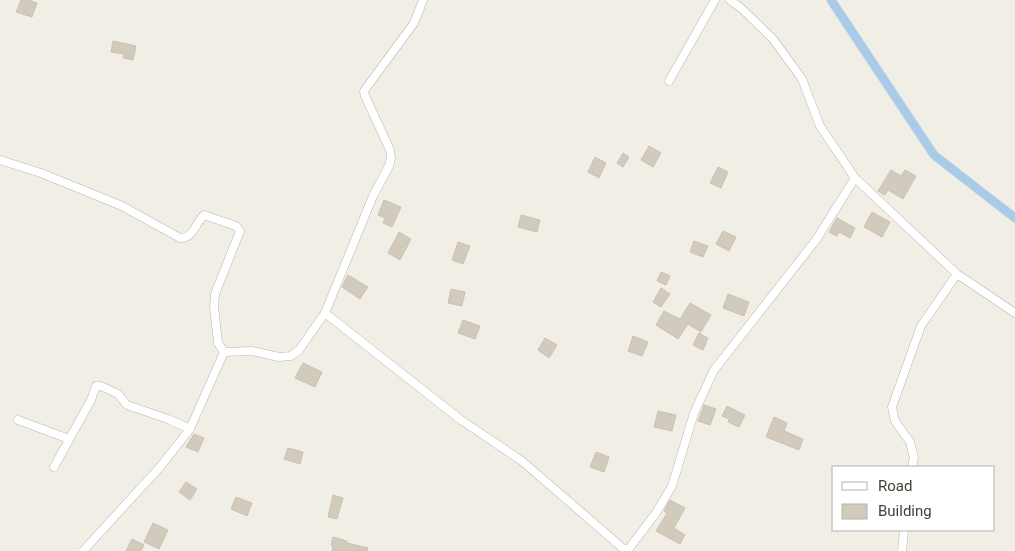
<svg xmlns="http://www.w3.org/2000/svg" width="1015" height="551" font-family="Roboto,sans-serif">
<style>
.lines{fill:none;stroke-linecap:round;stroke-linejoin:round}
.canal{stroke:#a9cbe8;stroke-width:9}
.building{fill:#d1cabd;stroke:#cbc2b1}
.minor-casing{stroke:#bbb6aa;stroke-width:9}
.minor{stroke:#fff;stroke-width:8}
</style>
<rect width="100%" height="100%" fill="#f1eee6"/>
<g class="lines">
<path class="canal" d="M 831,0 L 934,155 L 1015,218"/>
</g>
<path class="building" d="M 21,0 L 28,0 L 37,3 L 32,17 L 16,12 Z
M 113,41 L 136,46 L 133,60 L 123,58 L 124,54 L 111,52 Z
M 649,146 L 661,153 L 653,167 L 641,160 Z
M 623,153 L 629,157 L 623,167 L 617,163 Z
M 595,157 L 606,163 L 599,178 L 588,172 Z
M 718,167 L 728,172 L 721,188 L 710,183 Z
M 891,170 L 901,176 L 905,170 L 916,176 L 903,199 L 888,190 L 885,195 L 878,191 Z
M 384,200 L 401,207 L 392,227 L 383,223 L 385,218 L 378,215 Z
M 872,212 L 890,222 L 882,237 L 864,227 Z
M 521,215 L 540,220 L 537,232 L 518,227 Z
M 837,218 L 855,228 L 850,238 L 839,232 L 837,236 L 829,232 Z
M 723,231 L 736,237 L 729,251 L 716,244 Z
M 399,232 L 411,239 L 400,260 L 388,253 Z
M 694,241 L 708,246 L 703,257 L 690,252 Z
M 458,242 L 470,246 L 463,264 L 452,260 Z
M 661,272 L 670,276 L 666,285 L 657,281 Z
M 348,275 L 368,287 L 360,299 L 342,287 Z
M 661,288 L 670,294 L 661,307 L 653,302 Z
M 451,289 L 465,292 L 462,306 L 448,303 Z
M 728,294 L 749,302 L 744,316 L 723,308 Z
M 690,303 L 711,315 L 701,332 L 688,324 L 678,339 L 656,325 L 664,311 L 680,319 Z
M 463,320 L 480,326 L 475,339 L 458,333 Z
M 699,333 L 708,338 L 703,350 L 693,345 Z
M 633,336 L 648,342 L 642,356 L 628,351 Z
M 545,338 L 557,345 L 549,358 L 538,350 Z
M 303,363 L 322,372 L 315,387 L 295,378 Z
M 704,405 L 716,409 L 710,425 L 698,421 Z
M 727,406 L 745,415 L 739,427 L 728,422 L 729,419 L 722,416 Z
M 658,411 L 676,415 L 672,431 L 654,427 Z
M 774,417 L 787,423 L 784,431 L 803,439 L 799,450 L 766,437 Z
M 194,434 L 204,438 L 198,452 L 186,447 Z
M 288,448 L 303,452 L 300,464 L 284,459 Z
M 596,452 L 609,457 L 604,472 L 590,467 Z
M 186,482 L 197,489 L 190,500 L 179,492 Z
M 333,495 L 343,498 L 337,519 L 328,517 Z
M 236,497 L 252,503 L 247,516 L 231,509 Z
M 670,500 L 685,508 L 674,528 L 685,535 L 680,544 L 656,531 L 667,513 L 664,511 Z
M 153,523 L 168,530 L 159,549 L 144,542 Z
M 333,537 L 347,541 L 347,543 L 368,548 L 367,551 L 332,551 L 333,546 L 331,546 Z
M 132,539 L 144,545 L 141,551 L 126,551 Z"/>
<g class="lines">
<g class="minor-casing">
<path id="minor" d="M 730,0 L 741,8 L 773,39 L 802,79 L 820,126 L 855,178 L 957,274 L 921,326 L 892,407 L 895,421 L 910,442 L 914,458 L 912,467
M 669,81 L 715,0
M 0,160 L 41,173 L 122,206 L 180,238 C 193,239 196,222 204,215 L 236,226 L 240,231 L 215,294 L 214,307 L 218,343 L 224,352 L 190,429 L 160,467 L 83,551
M 957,274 L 1015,313
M 325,313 L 461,420 L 522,461 L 626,551
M 224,352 L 252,351 L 279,357 L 291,356 L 299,350 L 325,313 L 373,196 L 389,166 L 391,158 L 390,150 L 365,96 L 364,91 L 414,23 L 423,0
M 18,420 L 69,439
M 54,467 L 91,400 L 96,386 L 101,386 L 118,394 L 127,405 L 168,419 L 190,429
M 627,551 L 656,513 L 672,486 L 694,413 L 714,370 L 816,240 L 855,178
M 902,551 L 904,530"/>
</g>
<use href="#minor" class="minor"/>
</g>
<rect x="832" y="466" width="162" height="65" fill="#ffffff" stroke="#b4b2af"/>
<rect x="842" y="482" width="25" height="8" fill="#ffffff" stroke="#b4b2af"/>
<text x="878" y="491" font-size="15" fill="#433f36">Road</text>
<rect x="842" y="504" width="25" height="15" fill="#d1cabd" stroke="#b4b2af"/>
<text x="878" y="516" font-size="15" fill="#433f36">Building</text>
</svg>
